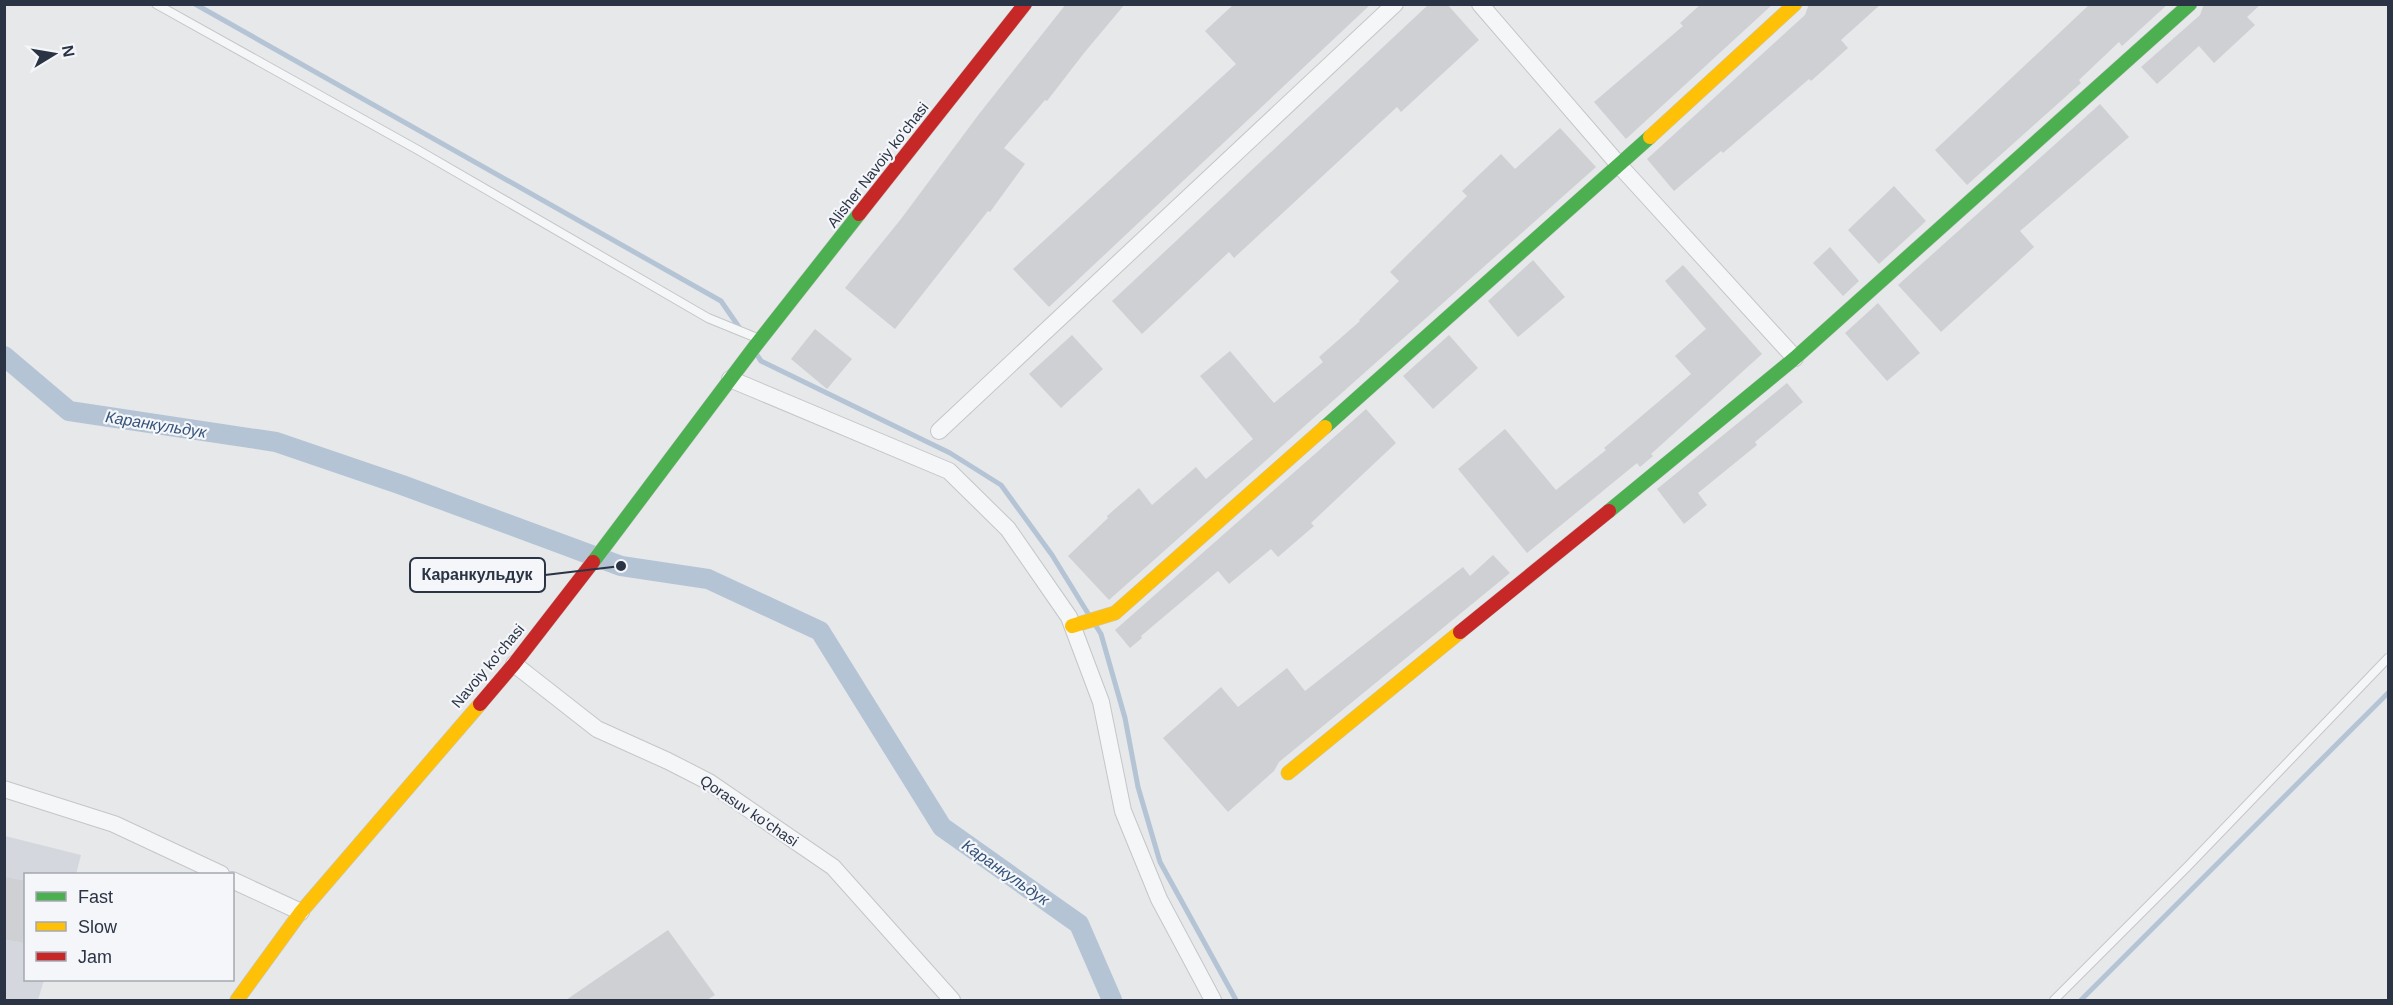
<svg xmlns="http://www.w3.org/2000/svg" width="2393" height="1005" font-family="Helvetica,sans-serif">
<style>
.built{fill:#d4d7dd}
.lines{fill:none;stroke-linecap:round;stroke-linejoin:round}
.stream{stroke:#b4c4d5;stroke-width:5}
.canal{stroke:#b4c4d5;stroke-width:20}
.building{fill:#ced0d3}
.lane-casing{stroke:#c4c6c8;stroke-width:10}
.street-casing{stroke:#c4c6c8;stroke-width:18}
.fast-casing{stroke:#c4c6c8;stroke-width:15}
.slow-casing{stroke:#c4c6c8;stroke-width:15}
.jam-casing{stroke:#c4c6c8;stroke-width:15}
.lane{stroke:#f5f6f7;stroke-width:8}
.street{stroke:#f5f6f7;stroke-width:16}
.fast{stroke:#4caf50;stroke-width:14}
.slow{stroke:#ffc107;stroke-width:14}
.jam{stroke:#c62828;stroke-width:14}
.labels{text-anchor:middle;stroke-width:4.5;stroke-linejoin:round;paint-order:stroke}
.street-label{font-size:15px;fill:#2b3445;stroke:#f4f6f9}
.water-label{font-size:16px;font-style:italic;fill:#34527a;stroke:#f4f6f9}
.leader{fill:none;stroke:#2b3445;stroke-width:2}
.callout-dot{fill:#2b3445;stroke:#f4f6f9;stroke-width:2}
.callout{fill:#f4f6f9;stroke:#2b3445;stroke-width:2}
.callout-label{font-size:16px;text-anchor:middle;font-weight:bold;fill:#2b3445}
</style>
<rect width="100%" height="100%" fill="#e6e8ea"/>
<path class="built" d="M 5,836 L 81,855 L 76,874 L 26,874 L 26,980 L 44,980 L 38,1000 L 5,1000 Z"/>
<g class="lines">
<path class="stream" d="M 195,4 L 721,301 L 741,330
M 757,355 L 761,361 L 950,453 L 1001,485 L 1052,555 L 1089,615
M 1096,626 L 1101,634 L 1125,718 L 1138,787 L 1160,862 L 1236,1000
M 2081,1000 L 2388,693"/>
<path class="canal" d="M 4,356 L 69,411 L 276,442 L 402,485 L 621,566 L 708,579 L 820,631 L 942,827 L 1079,924 L 1112,1000"/>
</g>
<path class="building" d="M 1066,4 L 1125,4 L 1084,53 L 1047,101 L 1045,100 L 1004,148 L 1025,164 L 990,212 L 988,211 L 895,329 L 845,288 L 901,219 L 979,114 Z
M 1234,4 L 1371,4 L 1049,307 L 1013,269 L 1236,64 L 1205,31 Z
M 1429,4 L 1447,4 L 1479,40 L 1401,112 L 1397,107 L 1234,258 L 1229,252 L 1142,334 L 1112,301 Z
M 1701,4 L 1773,4 L 1626,139 L 1594,102 L 1683,26 L 1680,23 Z
M 1809,4 L 1881,4 L 1841,40 L 1848,48 L 1811,81 L 1809,79 L 1723,153 L 1721,151 L 1674,191 L 1647,159 L 1805,15 Z
M 2090,4 L 2168,4 L 2122,46 L 2119,42 L 2079,80 L 2081,83 L 1967,185 L 1935,150 Z
M 2204,4 L 2261,4 L 2247,17 L 2255,25 L 2214,63 L 2199,46 L 2157,84 L 2141,67 L 2200,15 Z
M 2100,104 L 2129,137 L 2020,231 L 2034,247 L 1941,332 L 1898,285 Z
M 1560,128 L 1596,167 L 1109,600 L 1068,556 L 1108,518 L 1107,516 L 1139,488 L 1152,505 L 1196,467 L 1206,479 L 1253,439 L 1200,376 L 1230,351 L 1274,403 L 1323,362 L 1319,357 L 1360,321 L 1359,320 L 1399,281 L 1390,272 L 1467,196 L 1462,191 L 1501,154 L 1515,169 Z
M 1894,186 L 1926,221 L 1879,264 L 1848,230 Z
M 1830,247 L 1859,281 L 1843,296 L 1813,263 Z
M 1533,260 L 1565,297 L 1518,337 L 1488,301 Z
M 1683,265 L 1762,354 L 1651,454 L 1653,456 L 1640,467 L 1637,463 L 1527,553 L 1458,469 L 1505,429 L 1556,490 L 1606,450 L 1604,448 L 1691,374 L 1675,356 L 1706,329 L 1665,281 Z
M 1878,303 L 1920,353 L 1887,381 L 1845,333 Z
M 815,329 L 852,359 L 827,389 L 791,359 Z
M 1072,335 L 1103,369 L 1061,408 L 1029,374 Z
M 1449,335 L 1478,368 L 1433,409 L 1403,376 Z
M 1787,383 L 1803,402 L 1755,442 L 1757,445 L 1698,493 L 1707,505 L 1684,524 L 1657,489 Z
M 1366,409 L 1396,443 L 1311,523 L 1314,526 L 1278,557 L 1271,549 L 1229,584 L 1218,571 L 1141,636 L 1142,638 L 1130,648 L 1115,630 Z
M 1493,555 L 1510,573 L 1279,762 L 1274,771 L 1228,812 L 1163,738 L 1221,687 L 1238,707 L 1287,668 L 1305,691 L 1463,567 L 1470,576 Z
M 4,877 L 26,881 L 26,943 L 4,939 Z
M 668,930 L 715,995 L 707,1000 L 566,1000 Z"/>
<g class="lines">
<g class="lane-casing">
<path id="lane" d="M 156,4 L 418,150 L 708,318 L 757,338
M 2054,1000 L 2188,866 L 2388,658"/>
</g>
<g class="street-casing">
<path id="street" d="M 1480,4 L 1619,165 L 1795,358
M 730,379 L 949,471 L 1008,529 L 1069,617 L 1101,702 L 1123,811 L 1159,899 L 1213,1000
M 939,431 L 1395,4
M 514,664 L 597,729 L 668,761 L 709,782 L 833,867 L 952,1000
M 4,789 L 114,824 L 221,874
M 232,880 L 301,912"/>
</g>
<g class="fast-casing">
<path id="fast" d="M 1325,427 L 1650,137
M 1609,511 L 1795,358 L 2190,4
M 593,562 L 756,345 L 859,214"/>
</g>
<g class="slow-casing">
<path id="slow" d="M 1650,137 L 1795,4
M 1072,626 L 1115,613 L 1325,427
M 1288,773 L 1460,632
M 237,1000 L 301,912 L 480,704"/>
</g>
<g class="jam-casing">
<path id="jam" d="M 859,214 L 1025,4
M 1460,632 L 1609,511
M 480,704 L 514,664 L 593,562"/>
</g>
<use href="#lane" class="lane"/>
<use href="#street" class="street"/>
<use href="#fast" class="fast"/>
<use href="#slow" class="slow"/>
<use href="#jam" class="jam"/>
</g>
<g class="labels">
<g class="street-label">
<text transform="translate(878 165) rotate(-52)" y="5">Alisher Navoiy ko'chasi</text>
<text transform="translate(488 666) rotate(-50)" y="5">Navoiy ko'chasi</text>
<text transform="translate(749 811) rotate(34)" y="5">Qorasuv ko'chasi</text>
</g>
<g class="water-label">
<text transform="translate(156 424) rotate(9)" y="6">Каранкульдук</text>
<text transform="translate(1006 872) rotate(35)" y="6">Каранкульдук</text>
</g>
</g>
<path class="leader" d="M621 566L545 575"/>
<circle class="callout-dot" cx="621" cy="566" r="6"/>
<rect class="callout" x="410" y="558" width="135" height="34" rx="6"/>
<g class="callout-label">
<text x="477" y="580">Каранкульдук</text>
</g>
<rect width="2393" height="1005" fill="none" stroke="#2b3445" stroke-width="12"/>
<rect x="24" y="873" width="210" height="108" fill="#f4f6f9" stroke="#a4a8b1" stroke-width="1.5"/>
<rect x="36" y="892" width="30" height="9" fill="#4caf50" stroke="#a4a8b1" stroke-width="1.5"/>
<text x="78" y="903" font-size="18" fill="#2b3445">Fast</text>
<rect x="36" y="922" width="30" height="9" fill="#ffc107" stroke="#a4a8b1" stroke-width="1.5"/>
<text x="78" y="933" font-size="18" fill="#2b3445">Slow</text>
<rect x="36" y="952" width="30" height="9" fill="#c62828" stroke="#a4a8b1" stroke-width="1.5"/>
<text x="78" y="963" font-size="18" fill="#2b3445">Jam</text>
<g transform="translate(54 54) rotate(79)" stroke="#f4f6f9" stroke-width="4.5" paint-order="stroke">
<path d="M0-4.5L10 22L0 15L-10 22Z" fill="#2b3445"/>
<text y="-9" font-size="16" font-weight="bold" text-anchor="middle" fill="#2b3445">N</text>
</g>
</svg>
